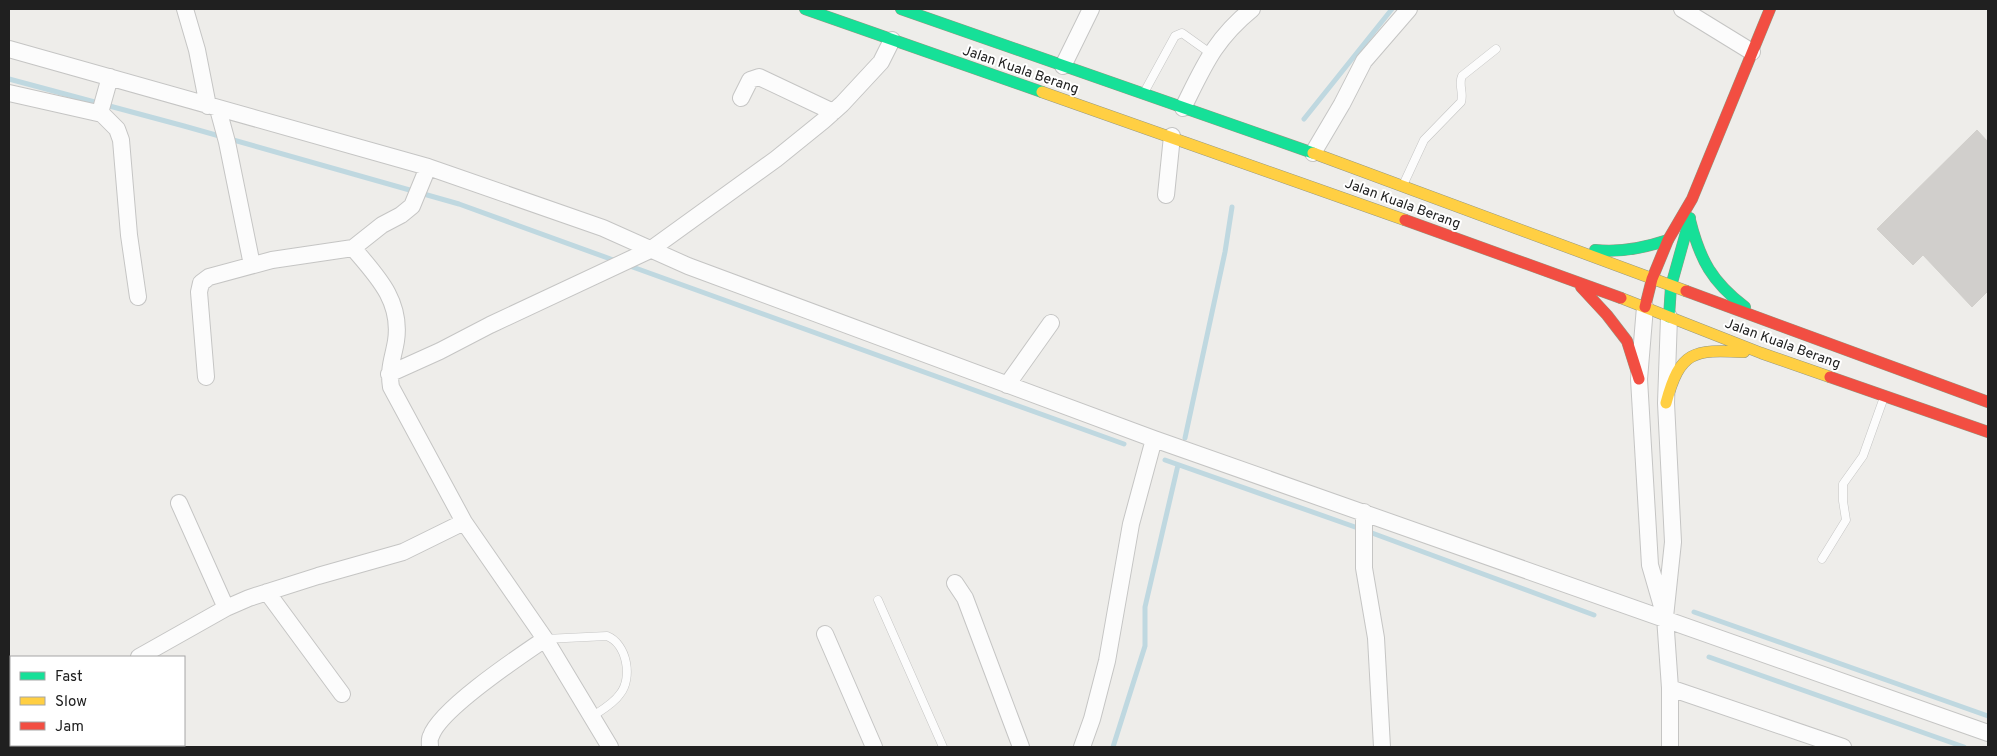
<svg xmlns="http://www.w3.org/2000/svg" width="1997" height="756" font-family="Overpass,sans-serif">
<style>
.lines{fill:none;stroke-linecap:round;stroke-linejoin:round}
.stream{stroke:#bfd8e0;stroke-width:5}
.building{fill:#d1cfcc;stroke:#d1cfcb}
.lane-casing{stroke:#c5c5c4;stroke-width:9}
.street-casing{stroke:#c5c5c4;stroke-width:18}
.fast-casing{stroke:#959882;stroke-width:12}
.slow-casing{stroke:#959882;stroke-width:12}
.jam-casing{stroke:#959882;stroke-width:12}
.lane{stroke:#fcfcfc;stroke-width:8}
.street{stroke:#fcfcfc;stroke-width:16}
.fast{stroke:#16e098;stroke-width:11}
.slow{stroke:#ffcf43;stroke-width:11}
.jam{stroke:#f24e42;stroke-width:11}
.labels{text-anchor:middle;stroke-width:4;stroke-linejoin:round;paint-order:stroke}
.street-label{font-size:14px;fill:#202020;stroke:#fff}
</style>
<rect width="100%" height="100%" fill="#eeedea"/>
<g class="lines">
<path class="stream" d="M 9,79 L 184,126 L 459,204 L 616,261
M 1304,119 L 1392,9
M 627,265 L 1124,444
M 1185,438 L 1225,252 L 1232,207
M 1165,460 L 1355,527
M 1372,533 L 1594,615
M 1694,612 L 1988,716
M 1709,657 L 1964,747
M 1113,747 L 1145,646 L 1145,607 L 1178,465"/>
</g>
<path class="building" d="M 1977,130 L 1988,142 L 1988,291 L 1972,307 L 1923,255 L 1913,265 L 1877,229 Z"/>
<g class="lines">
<g class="lane-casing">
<path id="lane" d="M 1146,89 L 1175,36 L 1182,33 L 1210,53
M 1404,183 L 1424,140 L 1461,102 C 1464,93 1458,84 1462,76 L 1496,49
M 1822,559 L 1846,520 L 1843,501 L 1843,484 L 1863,456 L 1883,400
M 878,600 L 943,747
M 545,639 L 607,636 C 627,644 633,678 620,694 C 614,703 602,710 593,716"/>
</g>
<g class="street-casing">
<path id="street" d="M 185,9 L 197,50 L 208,106
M 1682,9 L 1752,52
M 9,49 L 428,167 L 603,228 L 688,266 L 1154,439 L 1988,733
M 1063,66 L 1091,9
M 9,93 L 102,114 L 101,109 L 110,77
M 741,98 L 750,80 L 759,77 L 833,112
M 1183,108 C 1204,66 1214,40 1252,9
M 218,109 L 227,142 L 252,265
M 102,114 L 117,129 L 121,140 L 129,235 L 138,297
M 1313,153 L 1342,104 L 1364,61 L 1409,9
M 428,167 L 412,206 L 401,215 L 382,225 L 353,248 C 377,276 402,301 396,341 C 393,359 388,368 391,387 L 464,522 L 545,639 L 610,747
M 1166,195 L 1172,136
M 1645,307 L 1639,379 L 1650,565 L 1663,610
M 1669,317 L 1666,403 L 1673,542 L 1665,617 L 1670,688 L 1670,747
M 389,374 L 440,351 L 490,325 L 650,250 L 776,159 L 823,121 L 842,104 L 881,62 L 892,40
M 206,377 L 199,292 L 201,283 L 209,277 L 272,260 L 353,248
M 1007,385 L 1051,323
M 179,503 L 226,608
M 1364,512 L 1364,568 L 1376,638 L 1382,747
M 955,583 L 965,598 L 1021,747
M 267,592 L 342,694
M 825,634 L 874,747
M 139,657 L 226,608 L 249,598 L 318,576 L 403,552 L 464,522
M 1670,688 L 1843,747
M 9,729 L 11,728
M 430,747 C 430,744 429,739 431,736 C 440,709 520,656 545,639
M 1082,747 L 1092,719 L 1107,661 L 1131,524 L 1154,439"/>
</g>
<g class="fast-casing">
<path id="fast" d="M 805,9 L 1042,92
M 901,9 L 1313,153
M 1690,220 C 1700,260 1712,282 1745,307
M 1595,250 C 1621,253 1644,248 1668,240
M 1669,317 L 1671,286 L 1690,218"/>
</g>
<g class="slow-casing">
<path id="slow" d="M 1042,92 L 1405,220
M 1313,153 L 1686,291
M 1621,298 L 1761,353 L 1830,377
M 1666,403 C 1680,351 1693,349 1744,352"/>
</g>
<g class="jam-casing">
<path id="jam" d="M 1405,220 L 1621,298
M 1581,287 L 1607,315 L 1627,341 L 1639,379
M 1686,291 L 1988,402
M 1645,307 L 1652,279 L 1668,240 L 1692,199 L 1770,9
M 1830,377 L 1988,432"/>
</g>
<use href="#lane" class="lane"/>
<use href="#street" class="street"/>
<use href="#fast" class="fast"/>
<use href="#slow" class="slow"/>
<use href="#jam" class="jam"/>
</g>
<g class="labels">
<g class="street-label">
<text transform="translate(1021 69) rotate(19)" y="5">Jalan Kuala Berang</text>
<text transform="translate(1403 203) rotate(20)" y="5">Jalan Kuala Berang</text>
<text transform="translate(1783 343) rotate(20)" y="5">Jalan Kuala Berang</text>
</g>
</g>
<rect width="1997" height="756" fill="none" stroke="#202020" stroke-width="20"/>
<rect x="10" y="656" width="175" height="90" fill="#ffffff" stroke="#a6a6a6"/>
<rect x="20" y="672" width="25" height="8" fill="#16e098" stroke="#a6a6a6"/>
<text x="55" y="681" font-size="15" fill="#202020">Fast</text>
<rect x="20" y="697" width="25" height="8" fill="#ffcf43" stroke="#a6a6a6"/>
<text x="55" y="706" font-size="15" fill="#202020">Slow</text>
<rect x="20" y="722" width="25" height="8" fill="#f24e42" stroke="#a6a6a6"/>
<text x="55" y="731" font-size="15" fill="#202020">Jam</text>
</svg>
